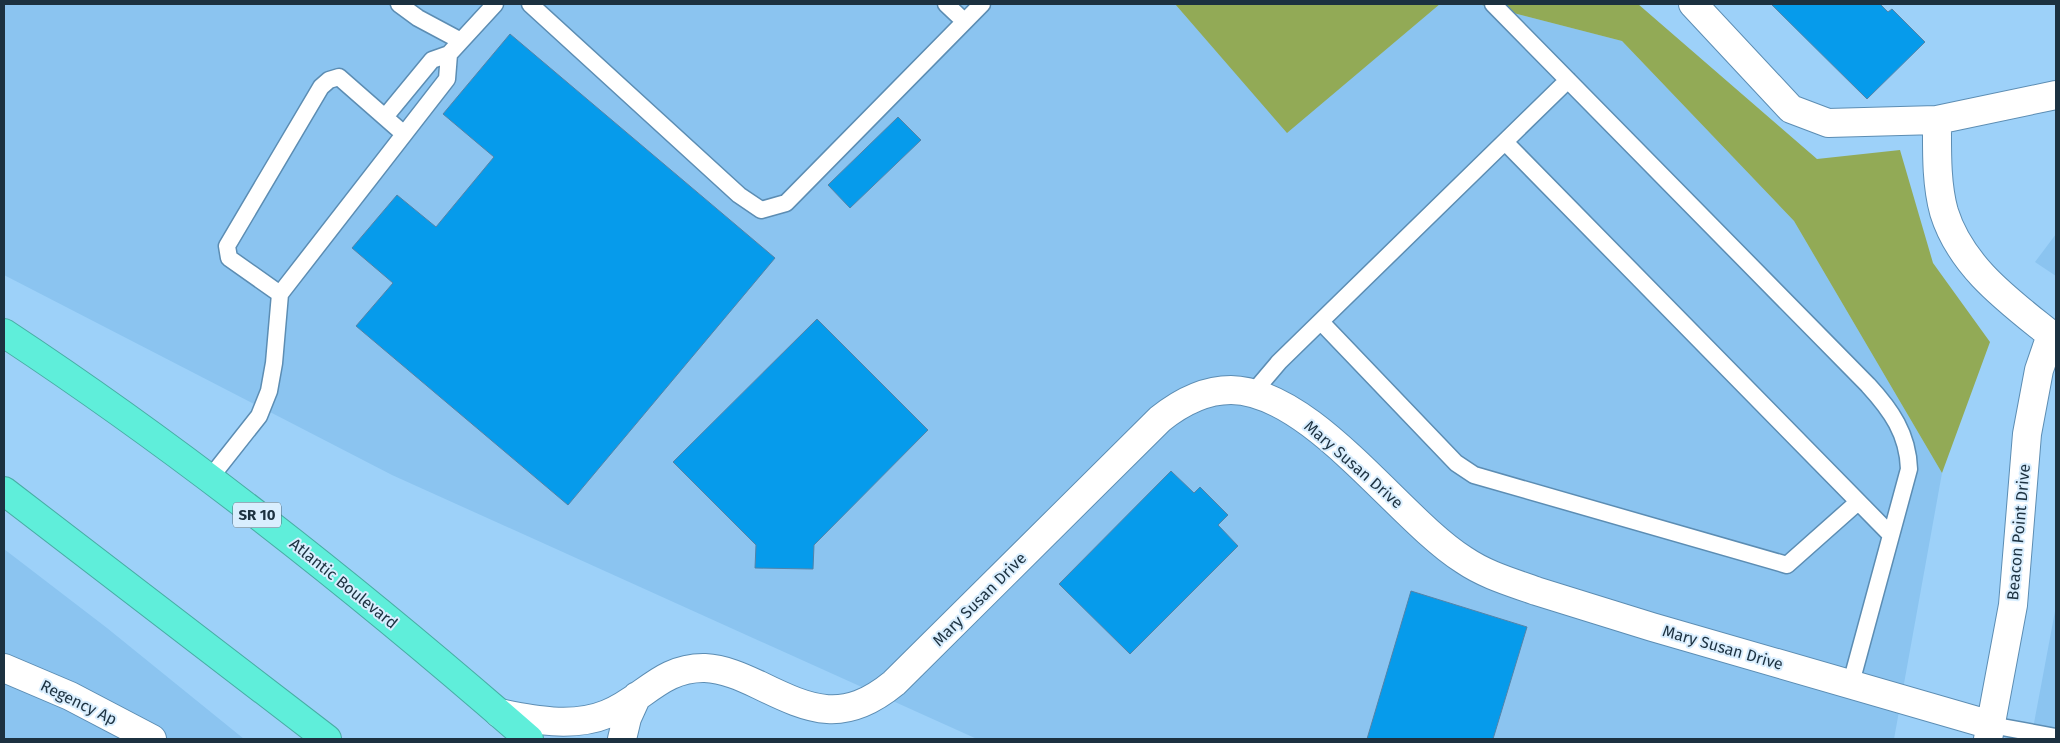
<svg xmlns="http://www.w3.org/2000/svg" width="2060" height="743" font-family="'Fira Sans',sans-serif">
<style>
.built{fill:#8bc4f0}
.green{fill:#92aa56}
.building{fill:#069beb;stroke:#5283a9}
.lines{fill:none;stroke-linecap:round;stroke-linejoin:round}
.lane-casing{stroke:#5c8db3;stroke-width:19}
.street-casing{stroke:#5c8db3;stroke-width:30}
.highway-casing{stroke:#48aca4;stroke-width:30}
.lane{stroke:#fff;stroke-width:16}
.street{stroke:#fff;stroke-width:28}
.highway{stroke:#5feeda;stroke-width:28}
.labels{text-anchor:middle;stroke-width:4;stroke-linejoin:round;paint-order:stroke}
.shield{fill:#d9eefe;stroke:#556a79;stroke-width:1}
.shield-label{font-size:15px;font-weight:bold;fill:#1c3140}
.street-label{font-size:16px;fill:#1c3140;stroke:#d9eefe}
</style>
<rect width="100%" height="100%" fill="#9dd1f9"/>
<path class="built" d="M 4,4 L 1175,4 L 1287,132 L 1440,4 L 1478,4 L 1622,41 L 1794,221 L 1942,473 L 1894,739 L 977,739 L 392,475 L 4,275 Z
M 2056,234 L 2056,276 L 2035,262 Z
M 4,549 L 107,628 L 244,739 L 4,739 Z
M 2056,606 L 2056,739 L 2031,739 Z"/>
<path class="green" d="M 1175,4 L 1440,4 L 1287,133 Z
M 1478,4 L 1638,4 L 1817,159 L 1900,150 L 1933,263 L 1990,342 L 1942,473 L 1794,221 L 1622,41 Z"/>
<path class="building" d="M 1771,4 L 1880,4 L 1888,12 L 1892,9 L 1925,42 L 1867,99 Z
M 510,34 L 775,258 L 568,505 L 356,326 L 393,283 L 352,248 L 397,195 L 436,227 L 494,157 L 443,114 Z
M 898,117 L 921,140 L 850,208 L 828,185 Z
M 817,319 L 928,430 L 814,545 L 813,569 L 755,568 L 756,545 L 673,462 Z
M 1171,471 L 1194,493 L 1200,487 L 1228,515 L 1218,525 L 1238,546 L 1130,654 L 1059,584 Z
M 1411,591 L 1527,627 L 1493,739 L 1367,739 Z"/>
<g class="lines">
<g class="lane-casing">
<path id="lane" d="M 399,4 L 418,18 L 461,41
M 530,4 L 739,195 L 761,210 L 786,203 L 982,4
M 946,4 L 964,21
M 1493,4 L 1868,385 C 1891,410 1908,434 1909,469 L 1851,683
M 385,117 L 432,60 L 449,54 L 495,4
M 1505,142 L 1890,534
M 280,294 L 229,258 L 227,246 L 321,87 L 329,80 L 339,77 L 404,134
M 1322,323 L 1456,463 L 1474,475 L 1787,565 L 1858,502
M 1252,394 L 1279,362 L 1568,80
M 210,478 L 259,416 L 269,391 L 274,363 L 280,294 L 447,79 L 449,54
M 1991,725 L 2056,737"/>
</g>
<g class="street-casing">
<path id="street" d="M 1693,4 L 1791,109 L 1828,123 L 1937,120 L 2056,95
M 1937,120 C 1937,150 1936,183 1944,212 C 1961,267 2009,301 2051,335 L 2039,370 L 2027,434 L 2013,605 L 1988,739
M 4,668 L 70,696 L 152,739
M 499,713 C 533,720 573,728 607,714 C 643,700 661,667 705,668 C 724,669 742,677 759,685 C 812,711 844,724 894,683 L 1160,419 C 1180,403 1205,390 1231,390 C 1312,391 1399,519 1464,560 C 1486,575 1511,582 1536,591 C 1575,603 1613,615 1652,627 C 1765,659 1878,692 1991,725
M 622,739 L 627,718 L 637,696"/>
</g>
<g class="highway-casing">
<path id="highway" d="M 4,333 C 189,455 362,593 529,739
M 4,491 L 327,739"/>
</g>
<use href="#lane" class="lane"/>
<use href="#street" class="street"/>
<use href="#highway" class="highway"/>
</g>
<g class="labels">
<rect class="shield" x="233" y="502.5" width="48" height="25" rx="4"/>
<g class="shield-label">
<text x="257" y="520">SR 10</text>
</g>
<g class="street-label">
<text transform="translate(1354 464) rotate(41)" y="6">Mary Susan Drive</text>
<text transform="translate(2018 532) rotate(-85)" y="6">Beacon Point Drive</text>
<text transform="translate(344 583) rotate(39)" y="6">Atlantic Boulevard</text>
<text transform="translate(979 599) rotate(-45)" y="6">Mary Susan Drive</text>
<text transform="translate(1723 647) rotate(16)" y="6">Mary Susan Drive</text>
<text transform="translate(79 702) rotate(26)" y="6">Regency Ap</text>
</g>
</g>
<rect width="2060" height="743" fill="none" stroke="#1c3140" stroke-width="10"/>
</svg>
